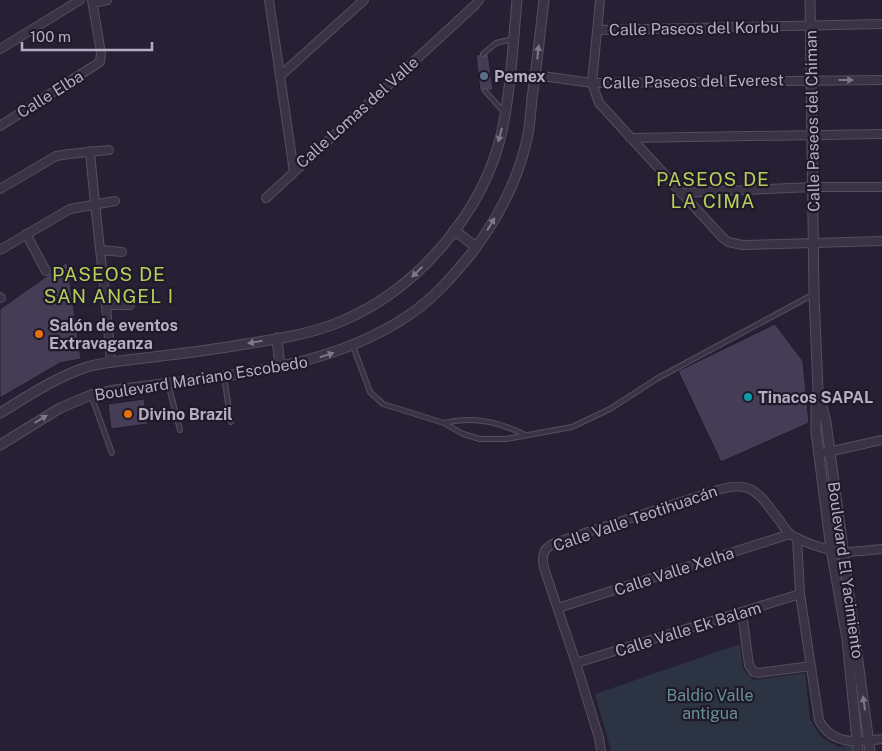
<svg xmlns="http://www.w3.org/2000/svg" width="882" height="751" font-family="'Public Sans',sans-serif">
<style>
.green{fill:#2c3343}
.building{fill:#453c56;stroke:#211b2c}
.lines{fill:none;stroke-linecap:round;stroke-linejoin:round}
.service-casing{stroke:#554e61;stroke-width:6}
.minor-casing{stroke:#554e61;stroke-width:10}
.tertiary-casing{stroke:#554e61;stroke-width:11}
.service{stroke:#3a3345;stroke-width:4}
.minor{stroke:#3a3345;stroke-width:8}
.tertiary{stroke:#3a3345;stroke-width:9}
.oneway{fill:#7e768a}
.service-dot{fill:#5c6f8a;stroke:#1f192a;stroke-width:2}
.food-dot{fill:#e8710a;stroke:#1f192a;stroke-width:2}
.culture-dot{fill:#0f9aa8;stroke:#1f192a;stroke-width:2}
.labels{text-anchor:middle;stroke-width:4.5;stroke-linejoin:round;paint-order:stroke}
.street-label{font-size:16px;fill:#b6adc3;stroke:#1f192a}
.poi-label{font-size:16px;font-weight:bold;fill:#b6adc3;stroke:#1f192a;text-anchor:start}
.park-label{font-size:16px;fill:#669191;stroke:#1f192a}
.quarter-label{font-size:19px;letter-spacing:1px;fill:#b5ce5c;stroke:#1f192a}
</style>
<rect width="100%" height="100%" fill="#272035"/>
<path class="green" d="M 740,644 L 743,669 L 754,680 L 805,673 L 810,719 L 821,737 L 839,747 L 852,745 L 853,751 L 611,751 L 595,694 Z"/>
<path class="building" d="M 488,53 L 493,90 L 480,91 L 476,55 Z
M 67,262 L 81,359 L 60,363 L 0,398 L 0,309 Z
M 775,324 L 803,361 L 809,423 L 721,462 L 678,371 Z
M 144,399 L 148,424 L 111,429 L 108,404 Z"/>
<g class="lines">
<g class="service-casing">
<path id="service" d="M 483,54 L 496,43 L 513,39
M 485,91 L 505,113
M 353,346 L 370,392 L 383,404 L 444,423 L 463,434 L 480,439 L 506,439 L 572,427 L 610,409 L 658,378 L 814,294
M 224,377 L 231,422
M 168,383 L 180,430
M 91,395 L 112,453
M 444,423 C 472,416 500,422 525,435"/>
</g>
<g class="minor-casing">
<path id="minor" d="M 269,0 L 294,172
M 600,0 L 592,83 L 599,103 L 722,237 L 728,242 L 743,245 L 882,241
M 93,3 L 107,0
M 597,30 L 882,24
M 0,49 L 80,0
M 535,75 L 592,83 L 882,80
M 280,76 L 364,0
M 0,126 L 100,62 L 101,53 L 92,0
M 630,138 L 882,134
M 90,151 C 96,222 106,292 111,363
M 0,189 L 56,156 L 69,154 L 109,150
M 681,193 L 813,187 L 882,187
M 266,198 L 475,5 L 479,0
M 26,234 L 46,271
M 0,250 L 70,209 L 115,201
M 100,250 L 122,252
M 0,297 L 1,298
M 107,305 L 130,305
M 819,454 L 882,440
M 797,538 L 800,594 L 819,720 C 832,746 858,742 882,739
M 558,608 L 790,534
M 742,612 L 749,665 L 754,672 L 758,673 L 811,666
M 576,663 L 800,594
M 601,751 L 599,738 L 576,663 L 544,568 C 541,554 544,547 557,542 L 718,490 C 754,479 759,495 780,521 C 784,527 788,534 795,537 C 808,544 829,551 843,552 C 856,552 869,550 882,549"/>
</g>
<g class="tertiary-casing">
<path id="tertiary" d="M 810,0 L 814,294 L 818,390 L 816,407 L 816,432 L 831,549 L 847,639 L 858,751
M 454,230 L 476,247
M 277,338 L 280,367
M 819,395 L 826,422 L 870,751
M 0,413 C 28,396 56,377 87,367 C 100,363 114,362 128,360 C 159,356 190,353 221,348 C 261,341 305,337 342,321 C 418,289 484,212 502,131 C 511,88 513,44 517,0
M 0,445 L 60,408 L 91,395 L 115,390 C 215,376 324,373 409,315 C 433,299 453,276 471,254 C 497,220 518,180 527,139 C 530,126 531,111 532,98 C 537,65 540,33 544,0"/>
</g>
<use href="#service" class="service"/>
<use href="#minor" class="minor"/>
<use href="#tertiary" class="tertiary"/>
</g>
<defs><path id="oneway-solid" d="M-6-.8H1V-3.2L6.5 0L1 3.2V.8H-6Z" transform="scale(1.25)"/></defs>
<g class="oneway">
<use href="#oneway-solid" transform="translate(538 52) rotate(-84)"/>
<use href="#oneway-solid" transform="translate(846 80)"/>
<use href="#oneway-solid" transform="translate(500 135) rotate(105)"/>
<use href="#oneway-solid" transform="translate(491 224) rotate(-59)"/>
<use href="#oneway-solid" transform="translate(417 272) rotate(136)"/>
<use href="#oneway-solid" transform="translate(255 342) rotate(170)"/>
<use href="#oneway-solid" transform="translate(327 355) rotate(-18)"/>
<use href="#oneway-solid" transform="translate(41 419) rotate(-31)"/>
<use href="#oneway-solid" transform="translate(864 703) rotate(-98)"/>
</g>
<circle class="service-dot" cx="484" cy="76" r="5"/>
<g class="food-dot">
<circle cx="39" cy="334" r="5"/>
<circle cx="128" cy="414" r="5"/>
</g>
<circle class="culture-dot" cx="748" cy="397" r="5"/>
<g class="labels">
<g class="street-label">
<text transform="translate(694 28) rotate(-1)" y="6">Calle Paseos del Korbu</text>
<text transform="translate(693 81) rotate(-1)" y="6">Calle Paseos del Everest</text>
<text transform="translate(50 94) rotate(-32)" y="6">Calle Elba</text>
<text transform="translate(357 112) rotate(-42)" y="6">Calle Lomas del Valle</text>
<text transform="translate(812 121) rotate(-91)" y="6">Calle Paseos del Chiman</text>
<text transform="translate(201 378) rotate(-9)" y="6">Boulevard Mariano Escobedo</text>
<text transform="translate(635 518) rotate(-19)" y="6">Calle Valle Teotihuacán</text>
<text transform="translate(846 570) rotate(82)" y="6">Boulevard El Yacimiento</text>
<text transform="translate(674 571) rotate(-18)" y="6">Calle Valle Xelha</text>
<text transform="translate(688 629) rotate(-17)" y="6">Calle Valle Ek Balam</text>
</g>
<g class="poi-label">
<text x="494" y="82">Pemex</text>
<text x="49" y="331">Salón de eventos<tspan x="49" dy="18">Extravaganza</tspan></text>
<text x="758" y="403">Tinacos SAPAL</text>
<text x="138" y="420">Divino Brazil</text>
</g>
<g class="park-label">
<text x="710" y="701">Baldio Valle<tspan x="710" dy="18">antigua</tspan></text>
</g>
<g class="quarter-label">
<text x="713" y="186">PASEOS DE<tspan x="713" dy="22">LA CIMA</tspan></text>
<text x="109" y="281">PASEOS DE<tspan x="109" dy="22">SAN ANGEL I</tspan></text>
</g>
</g>
<path d="M22 42v8h130v-8" fill="none" stroke="#b6adc3" stroke-width="2.5"/>
<text x="30" y="42" font-size="15" fill="#b6adc3" stroke="#1f192a" stroke-width="4" paint-order="stroke">100 m</text>
</svg>
